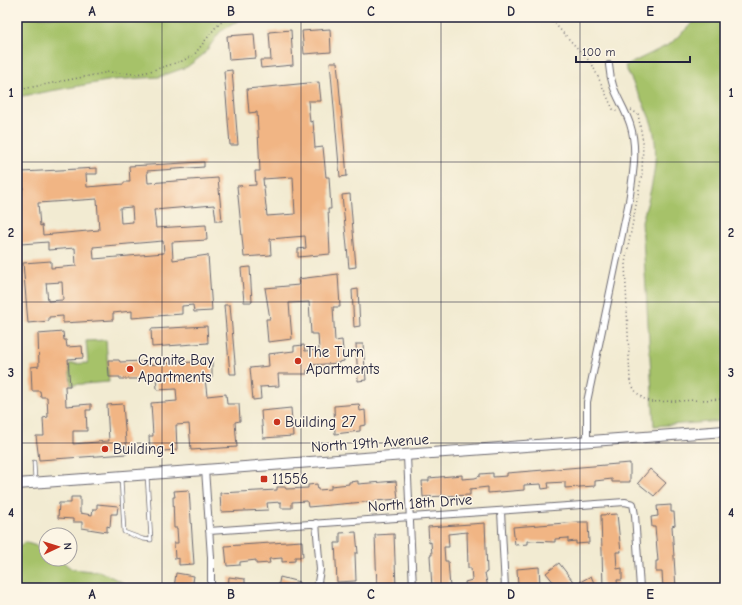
<svg xmlns="http://www.w3.org/2000/svg" width="742" height="605" font-family="'Comic Neue',sans-serif">
<style>
.grass{fill:#a6c269;stroke:#647252}
.building{fill:#f1b584;fill-rule:evenodd}
.lines{fill:none;stroke-linecap:round;stroke-linejoin:round}
.lane-casing{stroke:#6b6870;stroke-width:4.5}
.street-casing{stroke:#6b6870;stroke-width:8}
.primary-casing{stroke:#6b6870;stroke-width:12}
.path{stroke:#6b6870;stroke-width:1.5;stroke-dasharray:1 3;stroke-linecap:butt}
.lane{stroke:#fff;stroke-width:3}
.street{stroke:#fff;stroke-width:6}
.primary{stroke:#fff;stroke-width:10}
.grid{fill:none;stroke:#22223b;stroke-width:1;stroke-opacity:0.55}
.poi-dot{fill:#c8321e;stroke:#fcf5e5;stroke-width:1.5}
.labels{text-anchor:middle;stroke-width:3;stroke-linejoin:round;paint-order:stroke}
.poi-label{font-size:15px;fill:#22223b;stroke:#fcf5e5;text-anchor:start}
.street-label{font-size:15px;fill:#22223b;stroke:#fcf5e5}
.neatline{fill:none;stroke:#22223b;stroke-width:1.5}
.grid-label{font-size:13px;text-anchor:middle;font-weight:bold;fill:#22223b}
</style>
<rect width="100%" height="100%" fill="#fcf5e5"/>
<filter id="ink" filterUnits="userSpaceOnUse"><feTurbulence type="fractalNoise" baseFrequency=".025" numOctaves="2"/><feDisplacementMap in="SourceGraphic" scale="8" xChannelSelector="R" yChannelSelector="G"/><feConvolveMatrix kernelMatrix="1 2 1 2 8 2 1 2 1" color-interpolation-filters="sRGB"/></filter>
<filter id="wash" filterUnits="userSpaceOnUse"><feTurbulence type="fractalNoise" baseFrequency=".012" numOctaves="4" result="noise"/><feDisplacementMap in="SourceGraphic" scale="16" xChannelSelector="R" yChannelSelector="G"/><feGaussianBlur stdDeviation="0.9" result="paint"/><feColorMatrix in="noise" values="0 0 0 0 0 0 0 0 0 0 0 0 0 0 0 0 0 1.4 0 .05"/><feComposite in="paint" operator="in"/></filter>
<g filter="url(#wash)">
<rect width="100%" height="100%" fill="#f2ebd2"/>
<path class="grass" d="M 17,17 L 250,17 L 238,21 L 220,32 L 204,54 L 187,67 L 159,77 L 113,80 L 17,97 Z
M 699,17 L 725,17 L 725,421 L 654,426 L 642,221 C 652,190 662,150 650,119 C 643,101 633,84 625,66 L 670,44 Z
M 106,340 L 109,382 L 71,385 L 69,364 L 88,363 L 86,341 Z
M 24,542 L 46,549 L 46,559 L 59,559 L 72,569 L 101,572 L 124,583 L 124,588 L 17,588 L 17,550 Z"/>
<g id="blocks">
<path class="building" d="M 330,29 L 331,52 L 304,54 L 302,31 Z
M 291,30 L 293,65 L 261,68 L 260,60 L 271,60 L 269,32 Z
M 254,34 L 256,58 L 229,60 L 227,36 Z
M 330,62 L 337,62 L 347,176 L 340,177 Z
M 232,70 L 238,145 L 230,145 L 224,71 Z
M 319,82 L 321,101 L 308,101 L 310,122 L 313,121 L 315,148 L 323,147 L 326,177 L 329,177 L 331,209 L 328,209 L 330,254 L 298,257 L 298,249 L 306,248 L 305,236 L 270,239 L 271,255 L 244,257 L 237,186 L 256,185 L 255,171 L 260,171 L 257,112 L 249,113 L 247,89 ZM 293,177 L 295,214 L 267,216 L 263,179 Z
M 204,162 L 204,167 L 147,171 L 148,183 L 218,178 L 222,221 L 216,221 L 214,205 L 154,210 L 156,228 L 206,225 L 207,240 L 172,242 L 173,260 L 208,255 L 212,311 L 194,312 L 193,305 L 182,306 L 182,314 L 132,318 L 132,311 L 113,313 L 113,320 L 63,323 L 63,316 L 49,317 L 49,321 L 28,323 L 23,263 L 51,261 L 51,268 L 76,266 L 75,248 L 48,250 L 48,242 L 21,244 L 17,189 L 23,189 L 22,172 L 97,168 L 97,174 L 86,174 L 87,187 L 124,184 L 124,182 L 130,182 L 129,166 ZM 97,199 L 99,230 L 43,235 L 42,225 L 40,226 L 38,203 ZM 132,207 L 133,222 L 121,223 L 120,208 ZM 163,241 L 164,253 L 94,259 L 93,247 ZM 62,282 L 63,300 L 48,301 L 46,283 Z
M 350,194 L 356,267 L 349,268 L 342,195 Z
M 250,267 L 252,302 L 244,302 L 241,268 Z
M 338,274 L 340,307 L 333,307 L 335,341 L 342,340 L 344,361 L 339,362 L 339,363 L 312,365 L 312,370 L 307,370 L 307,374 L 278,374 L 279,386 L 260,387 L 261,399 L 253,400 L 250,368 L 269,366 L 268,354 L 294,351 L 294,346 L 304,345 L 305,351 L 319,350 L 318,334 L 311,334 L 309,302 L 289,303 L 292,339 L 268,342 L 266,319 L 270,319 L 265,288 L 299,285 L 298,279 Z
M 358,289 L 360,326 L 354,327 L 352,290 Z
M 224,305 L 230,305 L 236,374 L 230,374 Z
M 207,326 L 208,343 L 152,347 L 151,329 Z
M 63,332 L 64,340 L 66,340 L 67,347 L 82,346 L 83,358 L 68,359 L 70,386 L 65,386 L 66,406 L 91,404 L 91,410 L 86,410 L 87,431 L 73,431 L 73,444 L 109,441 L 107,405 L 123,404 L 127,454 L 39,460 L 36,436 L 44,436 L 43,418 L 48,417 L 47,397 L 41,397 L 40,391 L 32,391 L 31,367 L 39,366 L 38,334 Z
M 356,344 L 363,344 L 366,380 L 358,381 Z
M 108,360 L 119,360 L 120,362 L 143,361 L 143,365 L 212,361 L 212,377 L 205,378 L 207,396 L 226,394 L 227,404 L 239,404 L 240,421 L 235,422 L 237,447 L 191,450 L 189,424 L 176,425 L 177,450 L 150,452 L 149,436 L 153,436 L 151,403 L 177,401 L 176,389 L 157,390 L 156,374 L 144,375 L 144,378 L 139,379 L 120,379 L 120,377 L 109,377 Z
M 359,404 L 360,411 L 365,410 L 366,425 L 360,426 L 360,431 L 335,434 L 334,406 Z
M 291,408 L 293,436 L 263,438 L 261,411 Z
M 630,463 L 630,482 L 612,482 L 612,479 L 595,481 L 595,486 L 565,488 L 565,482 L 548,483 L 549,488 L 542,489 L 541,484 L 524,485 L 524,490 L 488,493 L 488,487 L 470,489 L 470,495 L 423,497 L 422,481 L 429,481 L 429,478 L 462,475 L 462,479 L 475,478 L 480,476 L 480,474 L 493,473 L 493,477 L 507,476 L 507,473 Z
M 650,469 L 666,483 L 654,496 L 638,483 Z
M 358,481 L 358,484 L 396,481 L 398,499 L 308,507 L 307,501 L 292,502 L 292,508 L 281,508 L 281,502 L 267,503 L 268,510 L 221,512 L 220,493 L 277,490 L 277,487 L 285,487 L 286,489 L 308,488 L 308,485 L 317,484 L 318,490 L 331,489 L 331,486 L 349,484 L 349,482 Z
M 189,490 L 194,564 L 179,565 L 179,558 L 175,559 L 174,543 L 178,543 L 177,528 L 174,528 L 173,497 L 175,497 L 174,491 Z
M 71,497 L 80,497 L 80,513 L 92,515 L 93,509 L 97,509 L 97,504 L 118,506 L 117,514 L 111,514 L 110,527 L 107,526 L 107,532 L 82,528 L 82,522 L 73,522 L 73,519 L 58,518 L 59,503 L 71,503 Z
M 671,505 L 671,512 L 674,512 L 675,525 L 672,526 L 676,588 L 663,588 L 662,572 L 656,572 L 656,561 L 658,561 L 655,527 L 652,527 L 651,517 L 658,516 L 657,506 Z
M 617,514 L 621,552 L 616,552 L 617,569 L 622,568 L 622,580 L 617,580 L 618,588 L 603,588 L 601,515 Z
M 578,522 L 588,522 L 589,543 L 576,544 L 576,541 L 568,542 L 568,538 L 555,539 L 555,542 L 528,541 L 528,544 L 515,545 L 513,527 Z
M 485,523 L 487,572 L 485,573 L 488,588 L 466,588 L 465,582 L 472,580 L 471,568 L 468,568 L 467,532 L 448,534 L 449,547 L 444,547 L 445,561 L 448,561 L 450,588 L 432,588 L 430,555 L 432,555 L 431,542 L 429,543 L 428,527 Z
M 356,532 L 358,553 L 355,553 L 356,581 L 337,582 L 335,543 L 340,543 L 340,533 Z
M 394,534 L 396,587 L 377,588 L 375,535 Z
M 302,541 L 303,557 L 295,557 L 295,561 L 282,562 L 282,558 L 269,559 L 270,563 L 256,564 L 256,560 L 240,562 L 240,565 L 227,566 L 225,546 Z
M 559,563 L 575,584 L 570,588 L 553,588 L 558,584 L 555,584 L 546,573 Z
M 539,567 L 540,585 L 518,586 L 517,569 Z
M 176,573 L 194,576 L 192,588 L 174,588 Z
M 591,576 L 594,583 L 583,588 L 580,582 Z
M 229,577 L 245,579 L 245,588 L 228,588 Z
M 280,577 L 299,582 L 298,588 L 278,588 Z"/>
</g>
</g>
<g filter="url(#ink)">
<use href="#blocks" fill-opacity="0" stroke="#6b6870" stroke-width="1"/>
<g class="lines">
<g class="lane-casing">
<path id="lane" d="M 34,462 L 35,481
M 121,478 L 124,532 L 143,539 L 151,540 L 147,475"/>
</g>
<g class="street-casing">
<path id="street" d="M 587,442 L 587,402 L 629,201 C 633,176 638,148 630,124 C 622,101 611,92 609,65
M 407,456 L 413,588
M 205,469 L 211,557 L 211,588
M 501,511 L 505,588
M 316,523 L 320,570 L 317,588
M 209,531 L 625,502 L 633,504 L 635,515 L 640,588"/>
</g>
<g class="primary-casing">
<path id="primary" d="M 17,484 L 725,431"/>
</g>
<path class="path" d="M 545,17 L 555,24 L 592,64 L 611,105 L 614,111 L 618,111
M 17,90 L 109,72 L 136,74 L 147,72 L 182,61 L 194,55 L 215,28 L 227,17
M 631,110 L 638,114 L 643,142 L 642,174 L 625,263 L 630,380 C 634,391 639,397 650,402 L 725,399"/>
<use href="#lane" class="lane"/>
<use href="#street" class="street"/>
<use href="#primary" class="primary"/>
</g>
</g>
<path class="grid" d="M 162,17 L 162,588M 301,17 L 301,588M 441,17 L 441,588M 580,17 L 580,588M 17,162 L 725,162M 17,302 L 725,302M 17,443 L 725,443"/>
<g class="poi-dot">
<circle cx="298" cy="361" r="4"/>
<circle cx="130" cy="369" r="4"/>
<circle cx="277" cy="422" r="4"/>
<circle cx="105" cy="449" r="4"/>
<rect x="260" y="475" width="8" height="8" rx="2"/>
</g>
<g class="labels">
<g class="poi-label">
<text x="306" y="357">The Turn<tspan x="306" dy="17">Apartments</tspan></text>
<text x="138" y="365">Granite Bay<tspan x="138" dy="17">Apartments</tspan></text>
<text x="285" y="427">Building 27</text>
<text x="113" y="454">Building 1</text>
<text x="272" y="484">11556</text>
</g>
<g class="street-label">
<text transform="translate(370 443) rotate(-4)" y="5">North 19th Avenue</text>
<text transform="translate(420 503) rotate(-4)" y="5">North 18th Drive</text>
</g>
</g>
<rect width="742" height="605" fill="none" stroke="#fcf5e5" stroke-width="44"/>
<g transform="translate(58 547) rotate(86)"><circle r="19" fill="#fcf5e5" stroke="#a5a1a1"/>
<path d="M0-3L7 15L0 10L-7 15Z" fill="#c8321e"/>
<text y="-6" font-size="11" font-weight="bold" text-anchor="middle" fill="#22223b">N</text>
</g>
<path d="M576 56v6h114v-6" fill="none" stroke="#22223b" stroke-width="2"/>
<text x="582" y="56" font-size="12" fill="#22223b" stroke="#fcf5e5" stroke-width="3" paint-order="stroke">100 m</text>
<rect x="22" y="22" width="698" height="561" class="neatline"/>
<g class="grid-label">
<text x="92" y="16">A</text>
<text x="231" y="16">B</text>
<text x="371" y="16">C</text>
<text x="511" y="16">D</text>
<text x="650" y="16">E</text>
<text x="11" y="97">1</text>
<text x="731" y="97">1</text>
<text x="11" y="237">2</text>
<text x="731" y="237">2</text>
<text x="11" y="377">3</text>
<text x="731" y="377">3</text>
<text x="11" y="517">4</text>
<text x="731" y="517">4</text>
<text x="92" y="599">A</text>
<text x="231" y="599">B</text>
<text x="371" y="599">C</text>
<text x="511" y="599">D</text>
<text x="650" y="599">E</text>
</g>
</svg>
